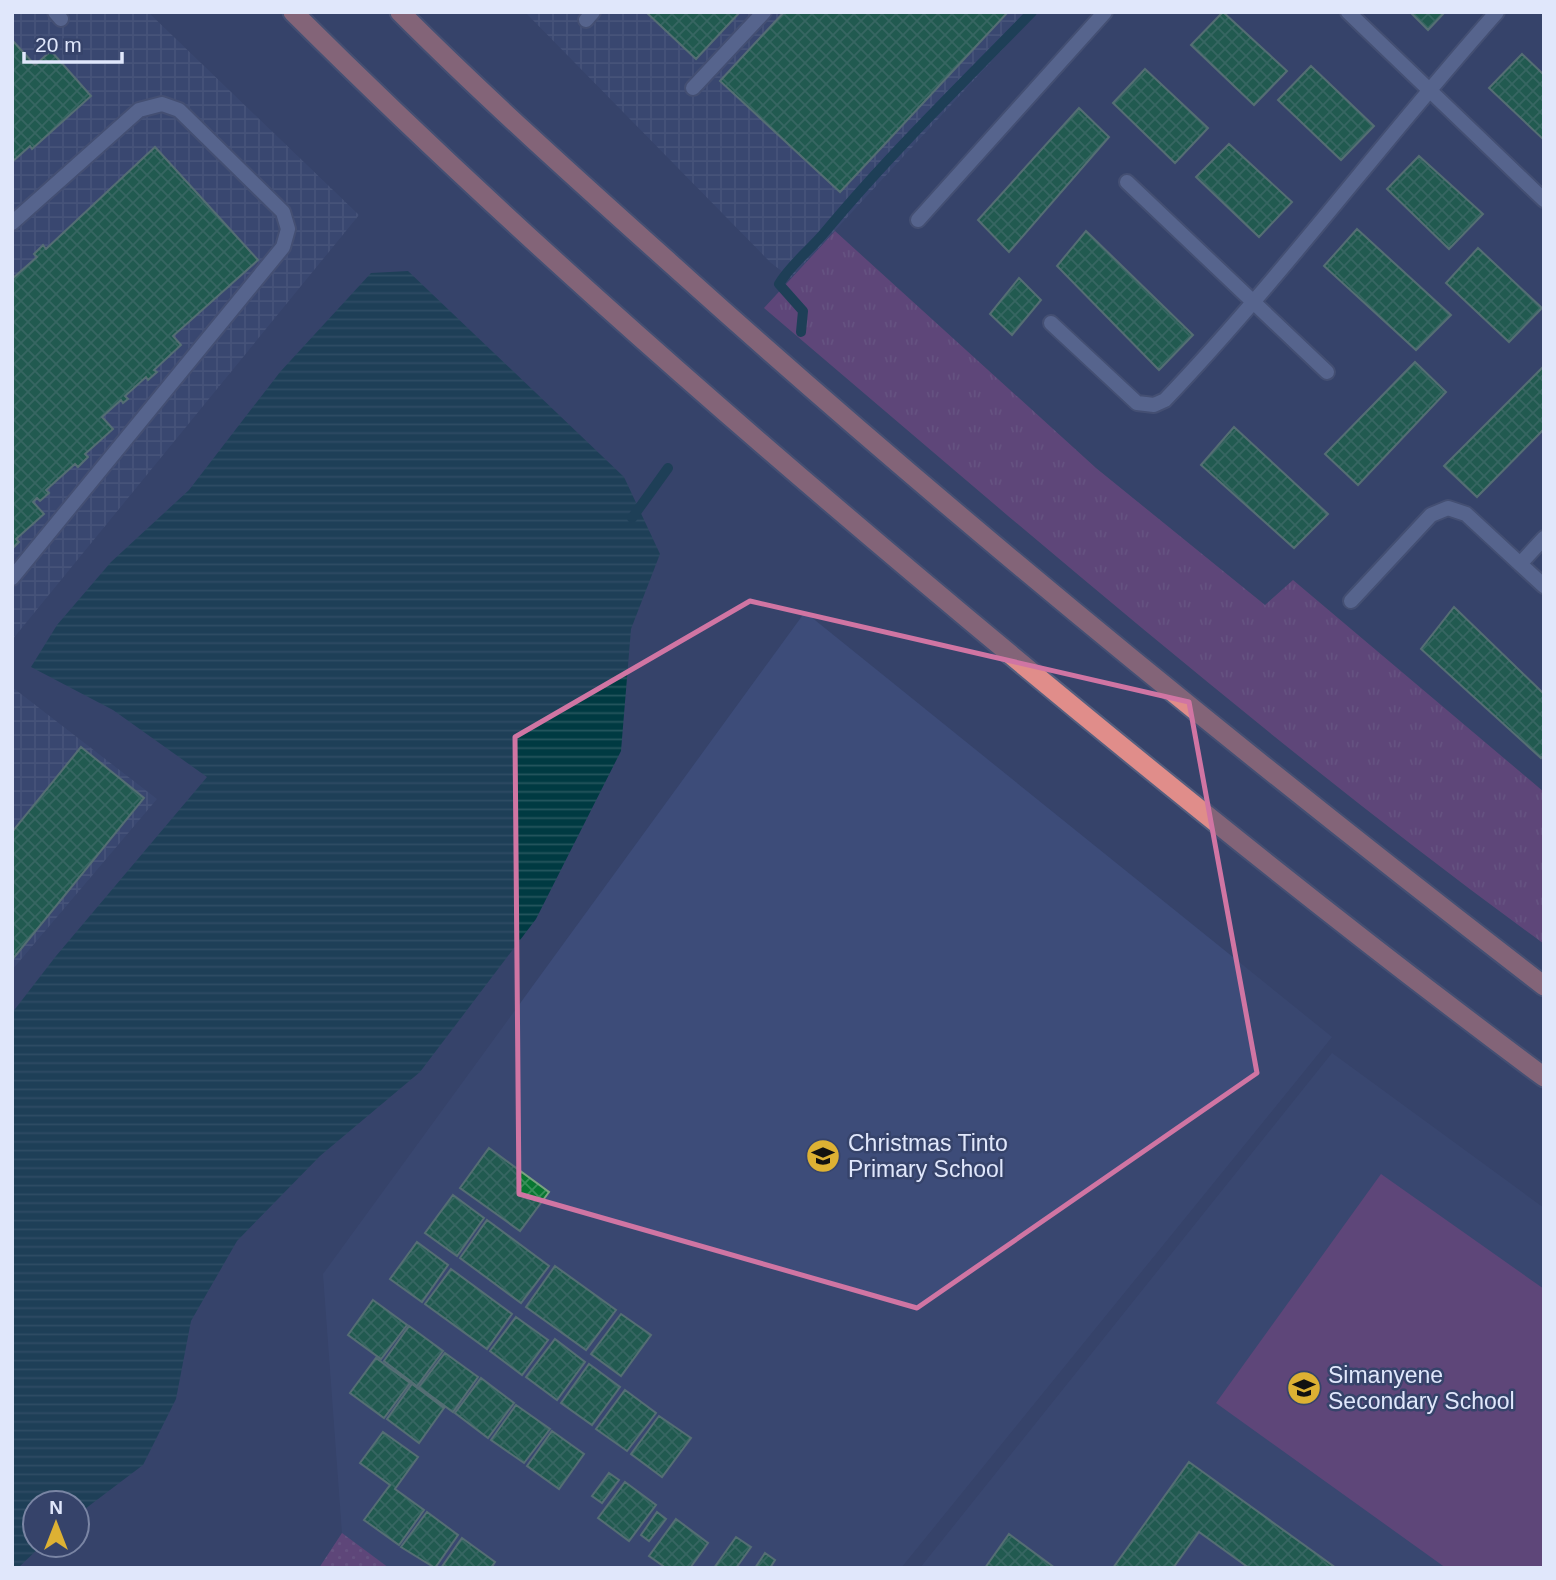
<svg xmlns="http://www.w3.org/2000/svg" width="1556" height="1580" font-family="Arial,sans-serif">
<style>
.built{fill:#3d4c79}
.industrial{fill:url(#industrial-grid)}
.grass{fill:url(#grass-tufts)}
.park{fill:url(#park-dots)}
.pitch{fill:#8f4b8c}
.water{fill:url(#water-rules)}
.lines{fill:none;stroke-linecap:round;stroke-linejoin:round}
.stream{stroke:#003a42;stroke-width:10}
.building{fill:url(#building-cross-hatch);stroke:#7aa380;stroke-width:2}
.service-casing{stroke:#545e7e;stroke-width:18}
.minor-casing{stroke:#545e7e;stroke-width:18}
.trunk-casing{stroke:#545e7e;stroke-width:23}
.service{stroke:#7d8db9;stroke-width:14}
.minor{stroke:#7d8db9;stroke-width:14}
.trunk{stroke:#e08d8a;stroke-width:19}
.marked{fill:none;stroke:#d075a3;stroke-width:5;stroke-linejoin:round}
.labels{text-anchor:middle;stroke-width:5;stroke-linejoin:round;paint-order:stroke}
.poi-label{font-size:23px;fill:#e0e7fb;stroke:#36436a;text-anchor:start}
</style>
<defs>
<pattern id="industrial-grid" width="8" height="8" patternUnits="userSpaceOnUse" patternTransform="scale(1.75)"><rect width="8" height="8" fill="#3d4c79"/><path d="M0 4h8M4 0v8" fill="none" stroke="#59668d"/></pattern>
<pattern id="grass-tufts" width="24" height="20" patternUnits="userSpaceOnUse" patternTransform="scale(1.75)"><rect width="24" height="20" fill="#8f4b8c"/><path d="M3 7l-1-3M5 7V3M7 7l1-3M15 17l-1-3M17 17v-4M19 17l1-3" fill="none" stroke="#9e659d"/></pattern>
<pattern id="park-dots" width="8" height="8" patternUnits="userSpaceOnUse" patternTransform="scale(1.75)"><rect width="8" height="8" fill="#8f4b8c"/><path d="M2 2h.1M6 6h.1" fill="none" stroke="#9e659d" stroke-width="1.8" stroke-linecap="round"/></pattern>
<pattern id="water-rules" width="6" height="5" patternUnits="userSpaceOnUse" patternTransform="scale(1.75)"><rect width="6" height="5" fill="#003a42"/><path d="M0 2.5h6" fill="none" stroke="#25565e"/></pattern>
<pattern id="building-cross-hatch" width="8" height="8" patternUnits="userSpaceOnUse" patternTransform="scale(1.75)"><rect width="8" height="8" fill="#087631"/><path d="M0 0l8 8M0 8l8-8" fill="none" stroke="#38905a"/></pattern>
</defs>
<rect width="100%" height="100%" fill="#36436a"/>
<path class="built" d="M 805,612 L 1332,1037 L 901,1568 L 319,1568 L 342,1533 L 323,1274 Z
M 1332,1053 L 1544,1208 L 1544,1568 L 920,1568 Z"/>
<path class="industrial" d="M 12,12 L 148,12 L 359,215 L 12,640 Z
M 525,12 L 1037,12 L 791,278 L 771,263 Z
M 12,687 L 157,799 L 12,970 Z"/>
<path class="grass" d="M 835,231 L 1096,468 L 1265,605 L 1293,580 L 1544,792 L 1544,944 C 1273,746 1020,526 764,308 Z"/>
<path class="park" d="M 342,1533 L 389,1568 L 319,1568 Z"/>
<path class="pitch" d="M 1381,1174 L 1544,1289 L 1544,1568 L 1446,1568 L 1216,1403 Z"/>
<path class="water" d="M 408,271 L 624,477 L 660,554 L 631,629 L 621,751 L 536,919 L 420,1072 L 320,1156 L 237,1241 L 191,1321 L 176,1399 L 143,1465 L 77,1515 L 77,1503 L 35,1503 L 35,1545 L 42,1545 L 18,1568 L 12,1568 L 12,1013 L 56,956 L 207,777 L 113,710 L 31,667 L 57,625 L 111,562 L 189,490 L 280,372 L 371,273 Z"/>
<g class="lines">
<path class="stream" d="M 801,332 L 803,311 L 779,284 C 791,264 810,250 825,232 C 889,155 962,84 1032,12
M 632,518 L 668,468"/>
</g>
<path class="building" d="M 646,12 L 740,12 L 696,59 Z
M 784,12 L 1008,12 L 840,192 L 720,81 Z
M 1223,12 L 1287,71 L 1254,105 L 1191,45 Z
M 1410,12 L 1445,12 L 1428,30 Z
M 12,40 L 35,65 L 51,51 L 91,96 L 32,149 L 30,146 L 12,162 Z
M 1522,54 L 1544,75 L 1544,140 L 1489,88 Z
M 1311,66 L 1374,126 L 1341,160 L 1278,100 Z
M 1145,69 L 1208,128 L 1175,163 L 1113,103 Z
M 1079,108 L 1109,137 L 1009,252 L 978,220 Z
M 1229,144 L 1292,202 L 1259,237 L 1196,177 Z
M 155,147 L 258,260 L 173,336 L 181,345 L 154,370 L 157,372 L 148,380 L 146,377 L 125,396 L 128,399 L 123,403 L 121,400 L 102,417 L 113,429 L 85,454 L 88,457 L 78,467 L 75,464 L 46,490 L 49,493 L 40,501 L 37,498 L 33,502 L 44,514 L 16,539 L 19,542 L 12,549 L 12,279 L 37,257 L 34,254 L 43,245 L 46,249 Z
M 1419,156 L 1483,214 L 1449,249 L 1387,189 Z
M 1357,229 L 1451,315 L 1416,350 L 1324,266 Z
M 1086,231 L 1193,335 L 1159,370 L 1057,266 Z
M 1478,248 L 1542,308 L 1509,342 L 1446,283 Z
M 1019,278 L 1041,300 L 1012,335 L 990,314 Z
M 1415,362 L 1446,392 L 1358,485 L 1325,454 Z
M 1544,366 L 1544,429 L 1477,497 L 1444,466 Z
M 1234,427 L 1328,514 L 1294,548 L 1201,465 Z
M 1454,607 L 1544,694 L 1544,755 L 1541,758 L 1421,649 Z
M 81,747 L 144,798 L 12,960 L 12,832 Z
M 489,1148 L 549,1192 L 520,1231 L 460,1188 Z
M 453,1195 L 484,1218 L 457,1256 L 425,1233 Z
M 487,1220 L 549,1266 L 521,1303 L 460,1258 Z
M 417,1242 L 448,1265 L 422,1302 L 390,1279 Z
M 555,1266 L 616,1310 L 586,1350 L 526,1307 Z
M 451,1269 L 512,1314 L 487,1349 L 425,1304 Z
M 373,1300 L 407,1325 L 381,1359 L 348,1335 Z
M 621,1314 L 651,1335 L 621,1376 L 591,1354 Z
M 516,1317 L 548,1340 L 522,1375 L 490,1351 Z
M 409,1326 L 443,1351 L 417,1386 L 384,1361 Z
M 555,1339 L 585,1362 L 557,1400 L 526,1377 Z
M 445,1353 L 478,1377 L 453,1412 L 419,1387 Z
M 376,1358 L 410,1383 L 384,1418 L 350,1393 Z
M 589,1364 L 620,1387 L 592,1425 L 561,1403 Z
M 481,1378 L 514,1403 L 488,1438 L 455,1413 Z
M 412,1384 L 444,1408 L 419,1443 L 387,1419 Z
M 625,1390 L 656,1413 L 627,1451 L 596,1429 Z
M 516,1405 L 550,1429 L 524,1463 L 491,1440 Z
M 659,1416 L 691,1438 L 662,1477 L 631,1454 Z
M 552,1431 L 584,1454 L 559,1489 L 527,1466 Z
M 383,1432 L 418,1457 L 395,1489 L 424,1510 L 399,1545 L 364,1520 L 390,1485 L 360,1463 Z
M 1189,1462 L 1336,1568 L 1249,1568 L 1199,1532 L 1173,1568 L 1113,1568 Z
M 609,1473 L 619,1480 L 602,1503 L 592,1496 Z
M 625,1482 L 656,1505 L 629,1541 L 598,1518 Z
M 427,1512 L 458,1535 L 435,1568 L 401,1547 Z
M 657,1512 L 666,1519 L 649,1541 L 641,1535 Z
M 676,1519 L 708,1543 L 690,1568 L 666,1568 L 649,1556 Z
M 1009,1534 L 1055,1568 L 985,1568 Z
M 736,1537 L 751,1547 L 736,1568 L 714,1568 Z
M 462,1538 L 495,1562 L 491,1568 L 441,1568 Z
M 765,1553 L 775,1560 L 770,1568 L 755,1568 Z"/>
<g class="lines">
<g class="service-casing">
<path id="service" d="M 55,12 L 61,19
M 586,20 L 593,12
M 693,88 L 764,12
M 12,223 L 139,110 L 162,104 L 179,110 L 283,212 L 288,229 L 283,247 L 12,578"/>
</g>
<g class="minor-casing">
<path id="minor" d="M 1348,12 L 1544,200
M 1127,182 L 1327,372
M 918,220 L 1105,12
M 1051,323 L 1137,403 L 1154,405 L 1165,400 C 1282,277 1384,139 1497,12
M 1544,538 L 1520,564 L 1544,586
M 1351,601 L 1431,515 L 1448,508 L 1466,514 L 1520,564"/>
</g>
<g class="trunk-casing">
<path id="trunk" d="M 293,12 C 492,210 703,396 918,577 C 1122,749 1329,917 1544,1077
M 400,12 C 493,105 591,192 688,279 C 964,527 1251,760 1544,986"/>
</g>
<use href="#service" class="service"/>
<use href="#minor" class="minor"/>
<use href="#trunk" class="trunk"/>
</g>
<path d="M0 0H1556V1580H0ZM 750,601 L 1189,702 L 1257,1073 L 917,1308 L 519,1194 L 515,737 Z" fill="#36436a" fill-opacity=".55" fill-rule="evenodd"/>
<path class="marked" d="M 750,601 L 1189,702 L 1257,1073 L 917,1308 L 519,1194 L 515,737 Z"/>
<defs>
<g id="school-disc" transform="scale(1.75)"><circle r="9.5" fill="#ddb133" stroke="#36436a"/><path d="M0-5L7-2L0 1L-7-2ZM-4 1L0 2.5L4 1V4Q0 6-4 4Z" fill="#111"/></g>
</defs>
<g fill-rule="evenodd">
<use href="#school-disc" x="823" y="1156"/>
<use href="#school-disc" x="1304" y="1388"/>
</g>
<g class="labels">
<g class="poi-label">
<text x="848" y="1151">Christmas Tinto<tspan x="848" dy="26">Primary School</tspan></text>
<text x="1328" y="1383">Simanyene<tspan x="1328" dy="26">Secondary School</tspan></text>
</g>
</g>
<rect width="1556" height="1580" fill="none" stroke="#e0e7fb" stroke-width="28"/>
<g transform="translate(56 1524)"><circle r="33" fill="#36436a" stroke="#7a85a4" stroke-width="2"/>
<path d="M0-5L12 26L0 18L-12 26Z" fill="#ddb133"/>
<text y="-10" font-size="19" font-weight="bold" text-anchor="middle" fill="#e0e7fb">N</text>
</g>
<path d="M24 52v10h98v-10" fill="none" stroke="#e0e7fb" stroke-width="3.5"/>
<text x="35" y="52" font-size="21" fill="#e0e7fb" stroke="#36436a" stroke-width="5" paint-order="stroke">20 m</text>
</svg>
